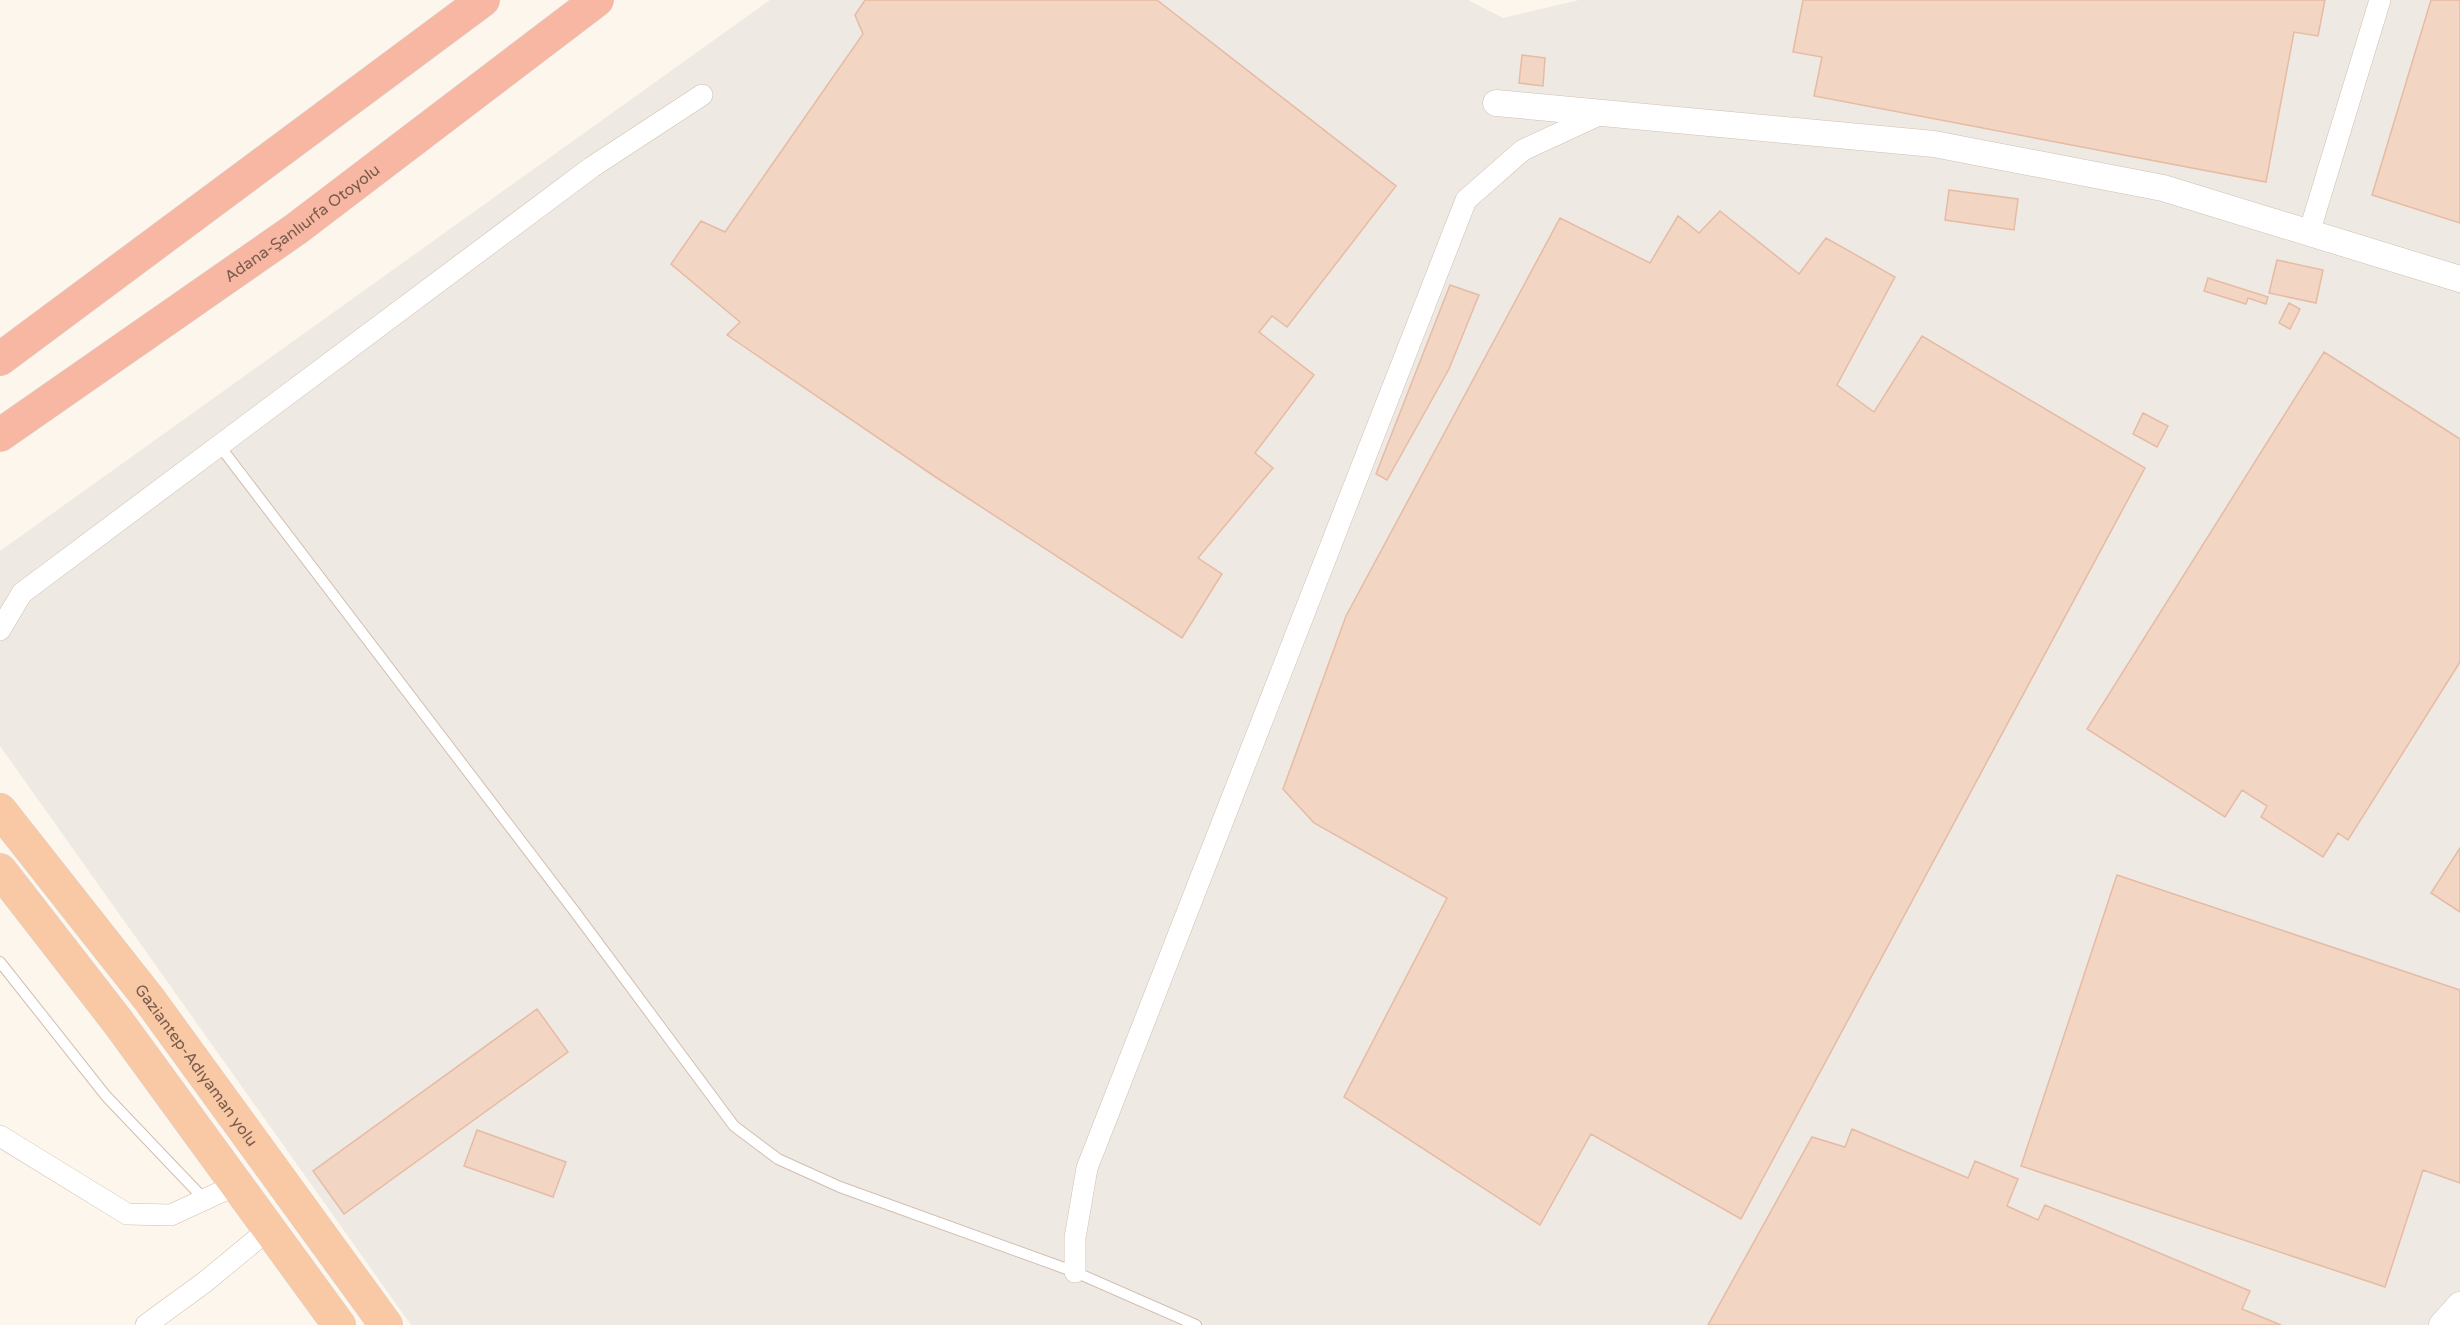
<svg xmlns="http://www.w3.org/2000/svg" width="2460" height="1325" font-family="'Varela Round',sans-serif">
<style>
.industrial{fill:#efe9e4}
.building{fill:#f3d5c3;stroke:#e6bba3;stroke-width:1.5}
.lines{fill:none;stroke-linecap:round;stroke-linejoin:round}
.service-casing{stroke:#d1beb0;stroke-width:12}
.minor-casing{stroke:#d1beb0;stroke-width:22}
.tertiary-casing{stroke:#d1beb0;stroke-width:27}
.trunk-casing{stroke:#dad1cd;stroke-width:34}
.motorway-casing{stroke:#dad1cd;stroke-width:34}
.service{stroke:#fff;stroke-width:10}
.minor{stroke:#fff;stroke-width:21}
.tertiary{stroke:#fff;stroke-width:26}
.trunk{stroke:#f9c8a4;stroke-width:33}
.motorway{stroke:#f7b7a3;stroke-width:33}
.labels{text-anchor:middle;stroke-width:6;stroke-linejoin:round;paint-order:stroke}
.street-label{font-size:16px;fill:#7a5c4d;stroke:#fffaf3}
</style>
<rect width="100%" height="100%" fill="#fdf6ec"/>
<path class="industrial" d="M 770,0 L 1468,0 L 1503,18 L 1579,0 L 2460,0 L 2460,1325 L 411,1325 L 0,746 L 0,551 Z"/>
<path class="building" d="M 865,0 L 1157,0 L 1396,186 L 1287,327 L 1272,316 L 1259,332 L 1314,375 L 1255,453 L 1273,468 L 1198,558 L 1222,574 L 1182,638 L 937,478 L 727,335 L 740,322 L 671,264 L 701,221 L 725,232 L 863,34 L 855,15 Z
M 1803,0 L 2325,0 L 2318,36 L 2294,32 L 2266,182 L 1814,96 L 1822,57 L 1793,52 Z
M 2431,0 L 2460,0 L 2460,223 L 2372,195 Z
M 1522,55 L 1545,58 L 1543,86 L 1519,83 Z
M 1949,190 L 2018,199 L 2014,230 L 1945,220 Z
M 1720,211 L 1799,274 L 1826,238 L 1895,277 L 1837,385 L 1874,412 L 1922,336 L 2145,468 L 1741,1219 L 1591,1134 L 1540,1225 L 1344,1097 L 1447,898 L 1314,823 L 1283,789 L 1346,616 L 1560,218 L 1650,263 L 1678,216 L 1699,233 Z
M 2277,260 L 2323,270 L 2316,303 L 2269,293 Z
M 2208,278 L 2268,297 L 2266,304 L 2248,298 L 2246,304 L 2204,291 Z
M 1450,285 L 1479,295 L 1449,369 L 1387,480 L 1376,474 Z
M 2289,303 L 2300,309 L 2290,329 L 2279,323 Z
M 2324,352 L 2460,439 L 2460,662 L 2348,840 L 2338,833 L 2323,857 L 2261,817 L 2267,806 L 2242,790 L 2225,817 L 2087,729 Z
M 2143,413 L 2168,426 L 2157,447 L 2133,434 Z
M 2460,848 L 2460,912 L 2431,893 Z
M 2117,875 L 2460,990 L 2460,1183 L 2423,1170 L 2385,1287 L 2021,1166 Z
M 537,1009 L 568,1052 L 344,1214 L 313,1171 Z
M 1852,1129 L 1968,1178 L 1975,1161 L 2018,1179 L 2007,1206 L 2038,1220 L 2045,1205 L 2250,1291 L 2242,1309 L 2281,1325 L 1708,1325 L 1812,1137 L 1845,1147 Z
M 477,1130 L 566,1162 L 553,1197 L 464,1166 Z"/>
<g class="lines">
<g class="service-casing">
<path id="service" d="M 219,445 L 575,912 L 734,1126 L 778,1159 L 840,1187 L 1075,1272 L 1196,1325
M 0,962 L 106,1096 L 205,1200"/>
</g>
<g class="minor-casing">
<path id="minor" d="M 2309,233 L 2380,0
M 0,630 L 22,593 L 592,167 L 702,95
M 0,1136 L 127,1214 L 171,1215 L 236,1185
M 1075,1272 L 1075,1238 L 1087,1168 L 1466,200 L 1523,150 L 1601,114
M 146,1325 L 205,1282 L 269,1229"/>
</g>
<g class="tertiary-casing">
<path id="tertiary" d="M 1496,103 L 1934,144 L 2163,188 L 2460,279
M 2442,1325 L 2460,1305"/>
</g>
<g class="trunk-casing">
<g id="trunk">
<path id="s1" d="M 0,810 L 149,999 L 386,1325"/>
<path d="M 0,870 L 118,1022 L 339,1325"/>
</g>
</g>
<g class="motorway-casing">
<g id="motorway">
<path d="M 0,359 L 483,0"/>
<path id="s2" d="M 0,435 L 296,229 L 597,0"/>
</g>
</g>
<use href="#service" class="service"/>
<use href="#minor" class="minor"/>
<use href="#tertiary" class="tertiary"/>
<use href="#trunk" class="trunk"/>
<use href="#motorway" class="motorway"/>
</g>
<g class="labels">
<g class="street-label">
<text dy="6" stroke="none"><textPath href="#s2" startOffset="369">Adana-Şanlıurfa Otoyolu</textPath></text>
<text dy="6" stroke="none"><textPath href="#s1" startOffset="322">Gaziantep-Adıyaman yolu</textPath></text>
</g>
</g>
</svg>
